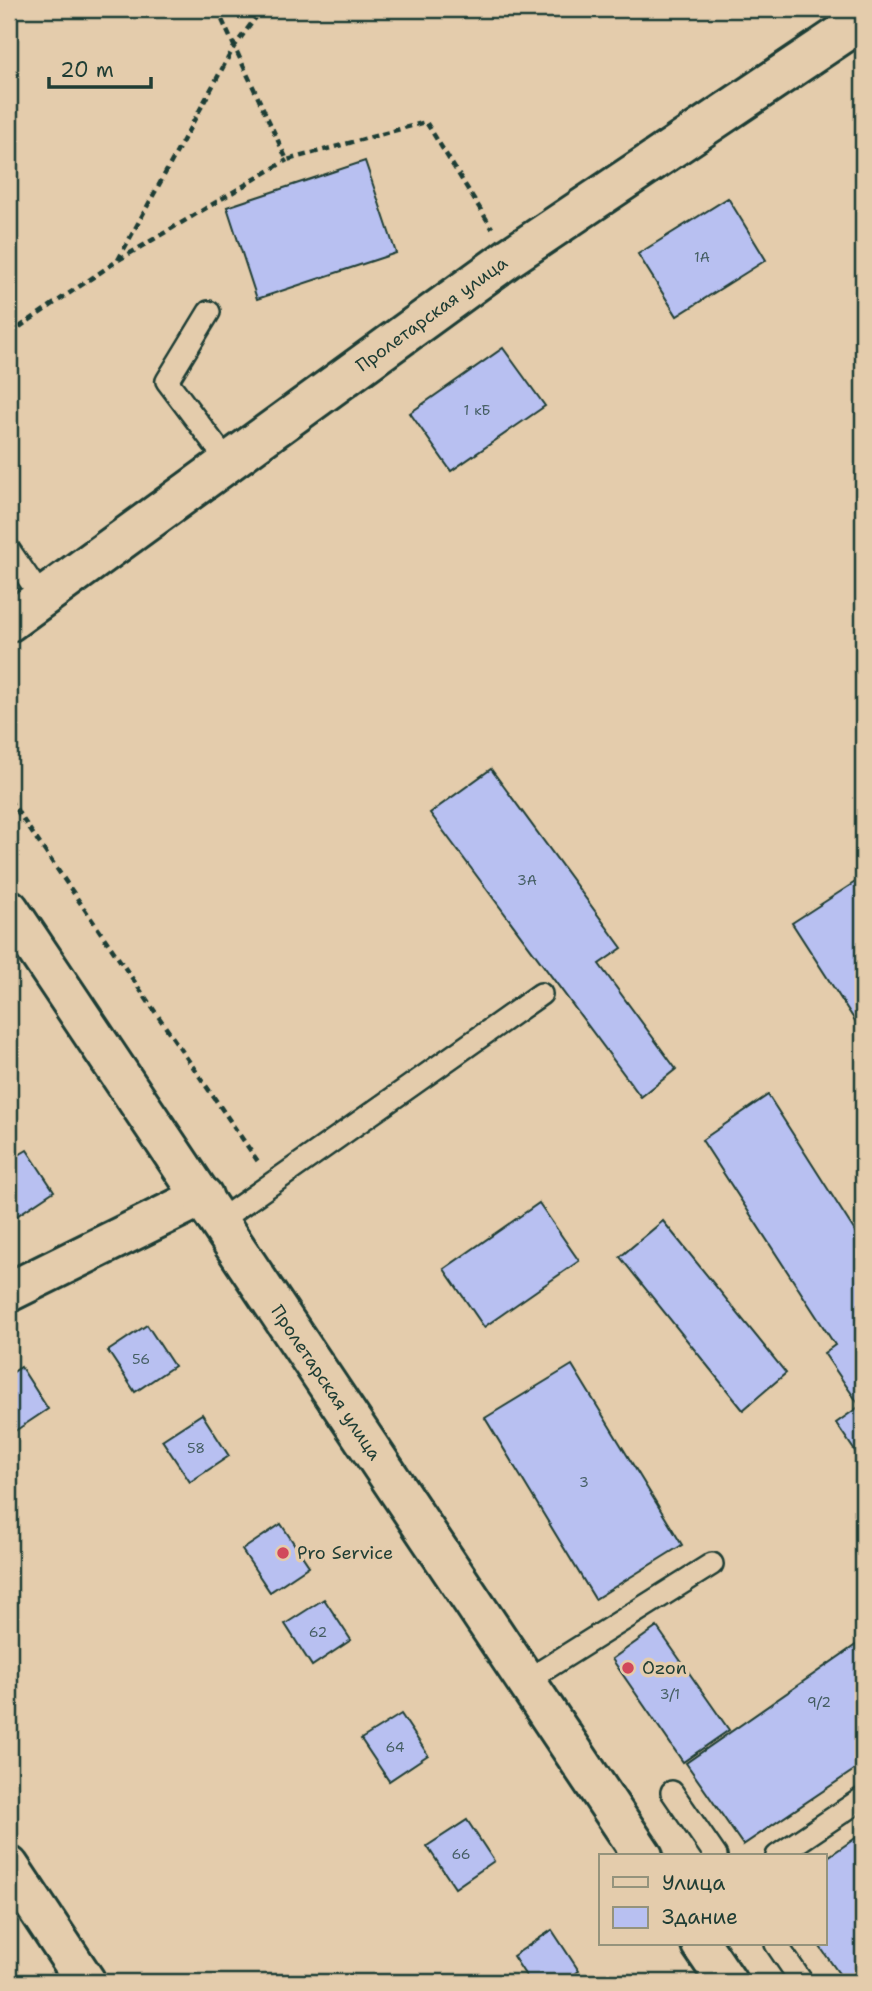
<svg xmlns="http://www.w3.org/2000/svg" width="872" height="1991" font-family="'Shantell Sans',sans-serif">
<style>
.building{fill:#b8c0f1;stroke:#1f3d34;stroke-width:2}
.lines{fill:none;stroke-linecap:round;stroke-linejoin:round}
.service-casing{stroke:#1f3d34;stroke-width:26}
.minor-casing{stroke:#1f3d34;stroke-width:44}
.secondary-casing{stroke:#1f3d34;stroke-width:44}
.path{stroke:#1f3d34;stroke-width:4.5;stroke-dasharray:7 5;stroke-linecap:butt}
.service{stroke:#e4ccac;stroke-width:21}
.minor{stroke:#e4ccac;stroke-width:38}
.secondary{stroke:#e4ccac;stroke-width:38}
.poi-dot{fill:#d1495b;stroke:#e4ccac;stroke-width:2.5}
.labels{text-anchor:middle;stroke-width:7;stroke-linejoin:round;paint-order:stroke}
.number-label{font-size:14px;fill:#455e63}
.street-label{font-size:18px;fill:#1f3d34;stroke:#e4ccac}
.poi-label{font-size:18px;fill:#1f3d34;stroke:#e4ccac;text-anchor:start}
</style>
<rect width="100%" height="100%" fill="#e4ccac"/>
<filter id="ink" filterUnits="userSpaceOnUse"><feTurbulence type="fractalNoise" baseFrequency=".0143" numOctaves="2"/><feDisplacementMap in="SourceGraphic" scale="14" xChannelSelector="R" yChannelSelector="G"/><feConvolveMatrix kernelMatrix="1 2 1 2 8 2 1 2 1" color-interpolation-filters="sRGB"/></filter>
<g filter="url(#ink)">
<path class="building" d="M 365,161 L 396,253 L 257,299 L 227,207 Z
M 728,198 L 766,260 L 677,316 L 638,254 Z
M 503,348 L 545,406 L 451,471 L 410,413 Z
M 491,769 L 622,948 L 599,964 L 676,1069 L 641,1097 L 430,813 Z
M 863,877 L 863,1033 L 792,923 Z
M 768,1095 L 863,1244 L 863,1463 L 836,1423 L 860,1406 L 824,1353 L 835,1345 L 702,1140 Z
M 27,1150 L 54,1191 L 15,1217 L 9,1208 L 9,1161 Z
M 539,1203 L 579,1261 L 484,1327 L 444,1269 Z
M 663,1221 L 786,1373 L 743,1410 L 620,1257 Z
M 147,1325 L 174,1366 L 135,1392 L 108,1351 Z
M 572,1365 L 682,1545 L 595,1599 L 485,1418 Z
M 21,1367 L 48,1409 L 9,1435 L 9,1375 Z
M 202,1414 L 229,1456 L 190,1482 L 162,1440 Z
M 281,1524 L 309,1566 L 270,1592 L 242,1550 Z
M 324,1599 L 351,1640 L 312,1666 L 285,1624 Z
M 657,1627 L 729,1730 L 683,1762 L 612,1659 Z
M 863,1640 L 863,1764 L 743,1845 L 686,1763 Z
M 401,1714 L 428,1755 L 389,1781 L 361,1739 Z
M 467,1820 L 494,1861 L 455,1888 L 427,1846 Z
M 863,1833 L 863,1982 L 845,1982 L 818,1944 L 825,1944 L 825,1859 Z
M 552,1930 L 579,1971 L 563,1982 L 530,1982 L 513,1956 Z"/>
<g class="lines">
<g class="service-casing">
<path id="service" d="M 209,312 L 167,381 L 228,462
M 9,550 L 42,598
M 219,1221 L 541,994
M 526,1681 L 712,1564
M 672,1792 L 716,1856
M 777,1856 L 863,1798
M 776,1944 L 802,1982"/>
</g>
<g class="minor-casing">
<g id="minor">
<path id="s1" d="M 9,622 L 510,257 L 863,20"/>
<path d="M 9,1292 L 203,1196"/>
<path d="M 9,1866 L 86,1982"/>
</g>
</g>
<g class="secondary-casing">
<g id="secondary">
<path id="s2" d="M 9,909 L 643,1856"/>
<path d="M 701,1944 L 727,1982"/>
</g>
</g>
<path class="path" d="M 217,9 L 287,160 L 426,122 L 492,228
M 118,260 L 234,47 L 262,9
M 9,334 L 117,261 L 287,160
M 9,799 L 259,1163"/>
<use href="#service" class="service"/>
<use href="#minor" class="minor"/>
<use href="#secondary" class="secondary"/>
</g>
</g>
<g class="poi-dot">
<circle cx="283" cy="1553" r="7"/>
<circle cx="628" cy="1668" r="7"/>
</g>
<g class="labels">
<g class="number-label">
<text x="702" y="262">1А</text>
<text x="477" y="415">1 кБ</text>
<text x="527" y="885">3А</text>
<text x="141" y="1364">56</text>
<text x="196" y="1453">58</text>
<text x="584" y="1487">3</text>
<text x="318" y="1637">62</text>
<text x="670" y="1699">3/1</text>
<text x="819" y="1707">9/2</text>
<text x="395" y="1752">64</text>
<text x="461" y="1859">66</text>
</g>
<g class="street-label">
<text dy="6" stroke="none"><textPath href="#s1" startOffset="523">Пролетарская улица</textPath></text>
<text dy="6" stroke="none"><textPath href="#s2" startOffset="570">Пролетарская улица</textPath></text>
</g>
<g class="poi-label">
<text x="297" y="1559">Pro Service</text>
<text x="642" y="1674">Ozon</text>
</g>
</g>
<rect width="872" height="1991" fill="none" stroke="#e4ccac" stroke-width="35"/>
<rect x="18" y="18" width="837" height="1956" fill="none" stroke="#1f3d34" stroke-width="2.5" filter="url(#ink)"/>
<rect x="599" y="1854" width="228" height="91" fill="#e4ccac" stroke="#95937c" stroke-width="2"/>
<rect x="613" y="1877" width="35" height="10" fill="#e4ccac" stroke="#95937c" stroke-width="2"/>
<text x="662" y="1890" font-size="21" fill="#1f3d34">Улица</text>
<rect x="613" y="1907" width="35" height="21" fill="#b8c0f1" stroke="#95937c" stroke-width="2"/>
<text x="662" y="1924" font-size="21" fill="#1f3d34">Здание</text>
<path d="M49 77v10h102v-10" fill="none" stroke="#1f3d34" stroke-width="3.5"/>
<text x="60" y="77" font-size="21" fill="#1f3d34" stroke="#e4ccac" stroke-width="5" paint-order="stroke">20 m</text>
</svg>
